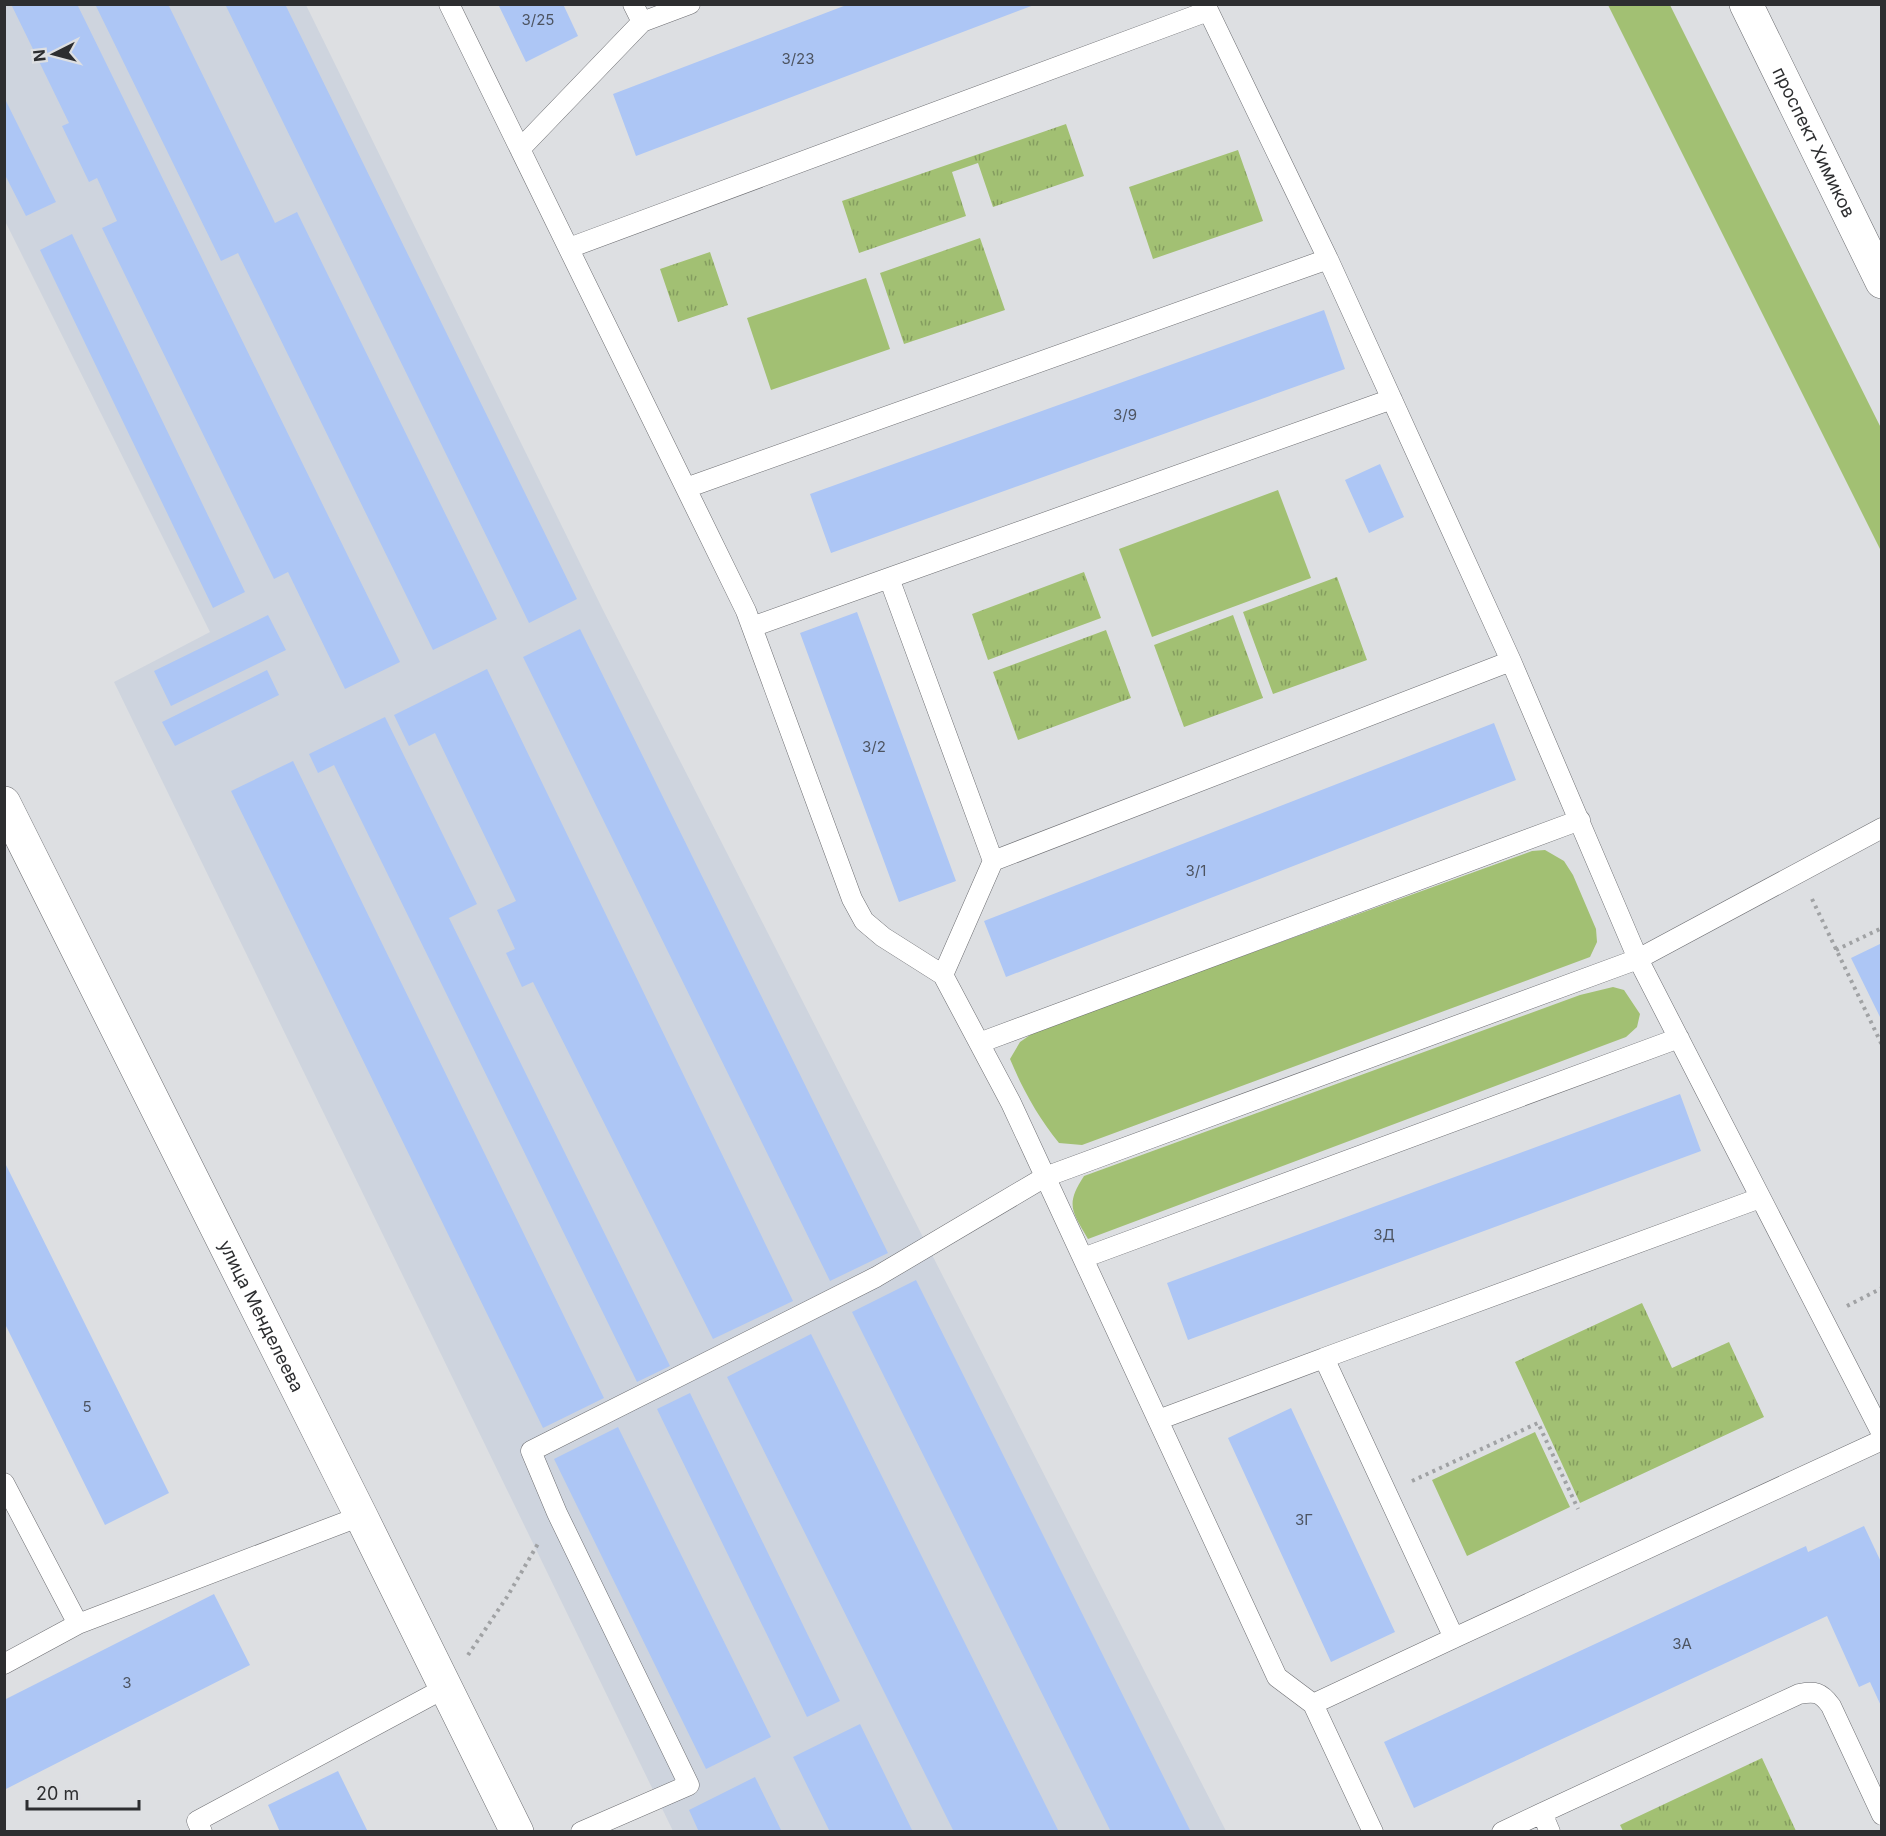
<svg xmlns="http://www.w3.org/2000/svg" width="1886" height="1836" font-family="Inter,sans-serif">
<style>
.built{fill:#ced4de}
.green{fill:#a2c073}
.park{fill:url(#park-tufts)}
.building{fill:#adc6f5}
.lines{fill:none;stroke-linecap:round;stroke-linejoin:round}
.service-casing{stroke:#6c6d71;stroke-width:21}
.minor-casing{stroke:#6c6d71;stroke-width:34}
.secondary-casing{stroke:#6c6d71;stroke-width:34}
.path{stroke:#a0a2a4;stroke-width:4;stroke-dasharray:3 4.5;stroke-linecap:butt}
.service{stroke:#fff;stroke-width:20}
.minor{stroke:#fff;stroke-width:33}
.secondary{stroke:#fff;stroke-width:33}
.labels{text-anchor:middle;stroke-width:6;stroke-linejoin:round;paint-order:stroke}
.number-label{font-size:15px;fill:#4d5461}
.street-label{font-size:18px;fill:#2d2e30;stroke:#dddfe2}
</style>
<defs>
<pattern id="park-tufts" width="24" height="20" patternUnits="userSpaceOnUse" patternTransform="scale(1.5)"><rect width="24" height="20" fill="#a2c073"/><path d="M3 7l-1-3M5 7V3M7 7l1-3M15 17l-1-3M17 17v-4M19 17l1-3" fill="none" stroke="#849c5f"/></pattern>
</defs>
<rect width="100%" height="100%" fill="#dddfe2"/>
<path class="built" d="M 5,5 L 306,5 L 603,610 L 1226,1831 L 673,1831 L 114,682 L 210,632 L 5,221 Z"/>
<path class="green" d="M 1608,5 L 1670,5 L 1881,428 L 1881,551 Z
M 866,278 L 890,349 L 771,390 L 747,318 Z
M 1278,490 L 1311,578 L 1152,637 L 1119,549 Z
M 1545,850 L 1564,861 L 1573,875 L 1596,929 L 1597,942 L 1590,957 L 1082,1145 L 1059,1143 C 1038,1117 1023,1090 1010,1059 L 1020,1042 L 1036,1031 L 1532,851 Z
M 1613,987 L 1624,990 L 1640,1014 L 1637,1027 L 1626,1037 L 1088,1239 C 1072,1211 1065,1205 1084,1176 L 1580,995 Z
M 1535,1432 L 1570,1507 L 1467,1556 L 1432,1480 Z"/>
<path class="park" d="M 1066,124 L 1084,176 L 993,207 L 978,163 L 952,172 L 966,216 L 859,253 L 842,201 Z
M 1238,150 L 1263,221 L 1153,259 L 1129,187 Z
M 980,238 L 1005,310 L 904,344 L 880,273 Z
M 710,252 L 728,305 L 678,322 L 660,269 Z
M 1084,572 L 1101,618 L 988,660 L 972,614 Z
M 1337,577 L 1367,660 L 1273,694 L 1243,612 Z
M 1233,615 L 1263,698 L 1184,727 L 1154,645 Z
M 1106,630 L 1131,698 L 1018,740 L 993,672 Z
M 1642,1303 L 1672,1368 L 1729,1342 L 1764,1417 L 1580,1503 L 1515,1362 Z
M 1762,1758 L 1796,1831 L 1623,1831 L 1620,1825 Z"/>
<path class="building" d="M 11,4 L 77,4 L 400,662 L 345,689 L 288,572 L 274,579 L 102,228 L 117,221 L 97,178 L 89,182 L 62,126 L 69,123 Z
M 95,4 L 168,4 L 275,223 L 297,212 L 497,619 L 433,650 L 238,253 L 221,261 Z
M 225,4 L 285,4 L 577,599 L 529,623 Z
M 498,4 L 563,4 L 578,36 L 526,62 Z
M 849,4 L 1034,5 L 636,156 L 613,94 Z
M 4,97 L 56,202 L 26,216 L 4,173 Z
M 72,234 L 245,592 L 213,608 L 40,250 Z
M 1324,310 L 1345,369 L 831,553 L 810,494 Z
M 1380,464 L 1404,517 L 1369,533 L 1345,480 Z
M 857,612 L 956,881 L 899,902 L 800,633 Z
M 268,615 L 286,650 L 171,706 L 154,671 Z
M 580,629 L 888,1253 L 830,1281 L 523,657 Z
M 487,669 L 793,1301 L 713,1339 L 533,982 L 522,987 L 506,953 L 515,949 L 497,910 L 516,901 L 435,733 L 409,746 L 394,715 Z
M 267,670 L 279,695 L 175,746 L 162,722 Z
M 385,717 L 477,904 L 449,918 L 670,1366 L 637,1382 L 334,765 L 318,773 L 309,754 Z
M 1494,723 L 1516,780 L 1006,977 L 984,921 Z
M 293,761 L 604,1398 L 543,1428 L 231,791 Z
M 1882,943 L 1882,1021 L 1851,958 Z
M 1680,1094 L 1701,1151 L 1188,1340 L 1167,1283 Z
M 4,1161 L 169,1493 L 105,1525 L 4,1322 Z
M 916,1280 L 1191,1832 L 1111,1832 L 852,1312 Z
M 811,1334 L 1059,1832 L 954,1832 L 727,1377 Z
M 690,1393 L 840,1701 L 807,1717 L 657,1409 Z
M 1291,1408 L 1395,1632 L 1331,1662 L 1228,1438 Z
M 618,1427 L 771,1737 L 706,1769 L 554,1459 Z
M 1864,1526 L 1882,1564 L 1882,1708 L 1870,1682 L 1859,1687 L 1827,1616 L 1414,1808 L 1384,1742 L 1806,1546 L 1808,1552 Z
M 214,1594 L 250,1665 L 4,1790 L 4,1700 Z
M 860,1724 L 913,1832 L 830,1832 L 793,1757 Z
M 338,1771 L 368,1832 L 280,1832 L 268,1805 Z
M 755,1777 L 782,1832 L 699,1832 L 689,1810 Z"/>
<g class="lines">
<g class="service-casing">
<path id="service" d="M 449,4 L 746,611 L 852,899 L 864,921 L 883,937 L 943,975 L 1011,1103 L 1277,1677 L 1313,1704 L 1373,1832
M 633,4 L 642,22 L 690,4
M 1205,4 L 1328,259 L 1511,661 L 1638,959 L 1882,1434
M 520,149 L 642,22
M 569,248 L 1208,11
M 1392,399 L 889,578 L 993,861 L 1511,661
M 686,488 L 1328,259
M 752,627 L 889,578
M 943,975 L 993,861
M 979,1043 L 1580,820
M 1760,1198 L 1324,1358 L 1454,1638 L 1882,1440
M 1083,1258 L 1679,1038
M 1158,1420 L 1324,1358
M 4,1483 L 78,1624 L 361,1516
M 4,1664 L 78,1624
M 1313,1704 L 1454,1638
M 202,1832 L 197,1821 L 445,1688
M 581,1832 L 689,1785 L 557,1513 L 531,1451 L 876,1277 L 1045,1177 L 1638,959 L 1882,828
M 1502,1832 L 1542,1813
M 1550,1832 L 1542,1813 L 1799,1694 C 1815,1691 1821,1692 1831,1706 L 1882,1815"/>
</g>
<g class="minor-casing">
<g id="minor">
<path id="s1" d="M 4,803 L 361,1516 L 517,1832"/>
</g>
</g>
<g class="secondary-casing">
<g id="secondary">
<path id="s2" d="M 1746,4 L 1882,282"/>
</g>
</g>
<path class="path" d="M 1812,899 L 1882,1045
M 1836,950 L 1882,928
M 1847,1306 L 1882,1288
M 1412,1481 L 1538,1423 L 1578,1509
M 468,1655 L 507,1597 L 539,1542"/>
<use href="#service" class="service"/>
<use href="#minor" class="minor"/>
<use href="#secondary" class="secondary"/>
</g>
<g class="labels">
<g class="number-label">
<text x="538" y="25">3/25</text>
<text x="798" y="64">3/23</text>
<text x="1125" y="420">3/9</text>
<text x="874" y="752">3/2</text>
<text x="1196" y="876">3/1</text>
<text x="1384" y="1240">3Д</text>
<text x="87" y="1412">5</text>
<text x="1304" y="1525">3Г</text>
<text x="1682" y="1649">3А</text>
<text x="127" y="1688">3</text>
</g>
<g class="street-label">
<text dy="6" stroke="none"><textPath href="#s2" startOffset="154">проспект Химиков</textPath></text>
<text dy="6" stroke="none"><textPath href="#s1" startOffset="574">улица Менделеева</textPath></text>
</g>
</g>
<rect width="1886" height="1836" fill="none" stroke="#2d2e30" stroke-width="12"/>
<g transform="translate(54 54) rotate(264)" stroke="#dddfe2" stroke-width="4.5" paint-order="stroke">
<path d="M0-4.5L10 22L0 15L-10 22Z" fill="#2d2e30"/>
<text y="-9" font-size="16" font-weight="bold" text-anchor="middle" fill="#2d2e30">N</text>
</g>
<path d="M27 1800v9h112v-9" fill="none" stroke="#2d2e30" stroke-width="3"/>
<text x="36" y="1800" font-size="18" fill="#2d2e30" stroke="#dddfe2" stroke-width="4.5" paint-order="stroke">20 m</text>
</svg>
